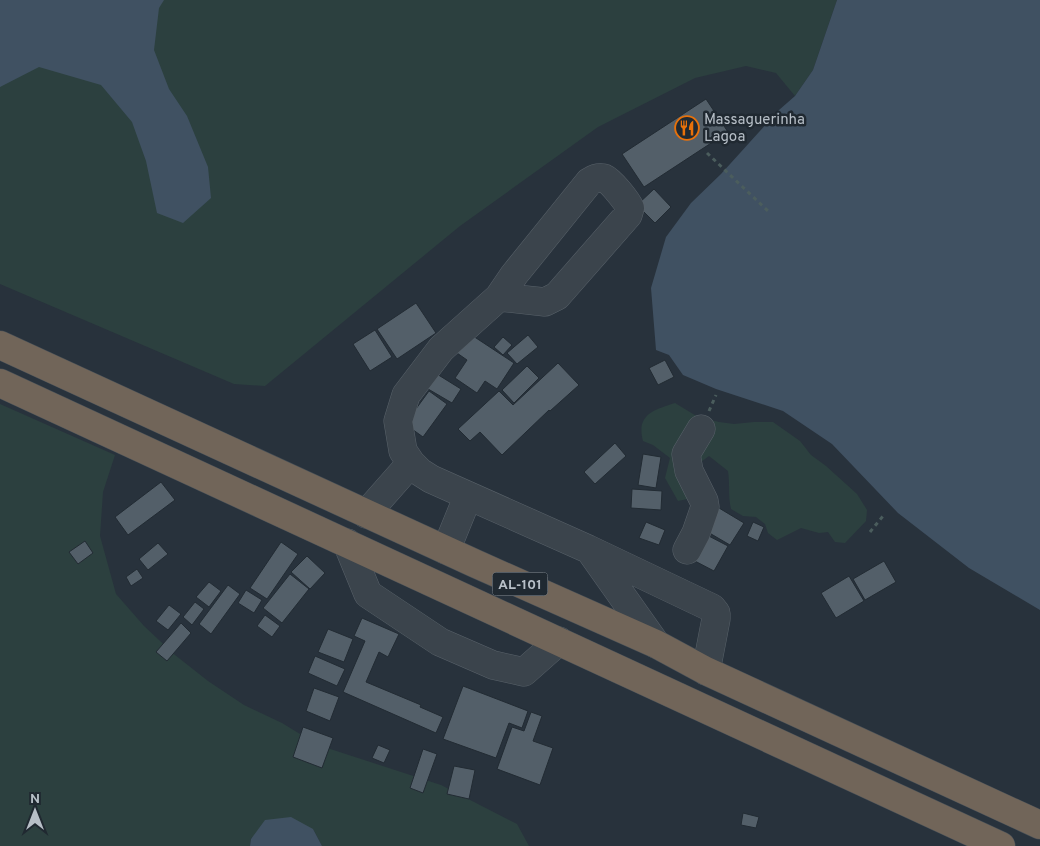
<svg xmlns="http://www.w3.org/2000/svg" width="1040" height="846" font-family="Overpass,sans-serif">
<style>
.green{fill:#2c403f}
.water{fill:#405162}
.building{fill:#535f69;stroke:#222b33}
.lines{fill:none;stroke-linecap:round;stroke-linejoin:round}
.minor-casing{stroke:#59626a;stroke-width:29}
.highway-casing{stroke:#464f57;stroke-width:29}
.path{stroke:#4b5d5d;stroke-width:3;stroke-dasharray:4 4;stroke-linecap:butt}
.minor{stroke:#3b444c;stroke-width:28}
.highway{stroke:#716559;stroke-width:28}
.labels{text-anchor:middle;stroke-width:5;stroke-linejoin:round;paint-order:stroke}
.shield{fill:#202931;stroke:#8a929a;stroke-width:1}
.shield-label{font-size:14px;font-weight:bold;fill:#b7bfc7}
.poi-label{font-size:15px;fill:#b7bfc7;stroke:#202931;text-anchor:start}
</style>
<rect width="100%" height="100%" fill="#28323c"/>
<path class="green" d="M 0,0 L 837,0 L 813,70 L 795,96 L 776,73 L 746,66 L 695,78 L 598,127 L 460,226 L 265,386 L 234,384 L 0,284 Z
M 675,403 L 698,417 L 719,422 L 734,424 L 754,422 L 773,422 L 800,441 L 811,455 L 826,466 L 857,494 L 867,510 L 866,521 L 845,543 L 835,542 L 828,532 L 819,533 L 801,528 L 777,540 L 768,533 L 765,524 L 756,517 L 743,516 L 731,509 C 728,496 730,484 728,471 L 709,456 L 701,462 L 692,498 L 678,501 L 665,478 L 670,458 L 653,445 L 643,441 C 636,415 653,410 675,403 Z
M 0,404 L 115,455 L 103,492 L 100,536 L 116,594 L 144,626 L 175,655 L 208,681 L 244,705 L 282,723 L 318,745 L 441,785 L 517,824 L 529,846 L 322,846 L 313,829 L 251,838 L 250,846 L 0,846 Z"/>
<path class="water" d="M 0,0 L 164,0 L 159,8 L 154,50 L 169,89 L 187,116 L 208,167 L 211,198 L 183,223 L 157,213 L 146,161 L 132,122 L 101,85 L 39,67 L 0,87 Z
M 837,0 L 1040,0 L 1040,610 L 969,568 L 898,513 L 832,444 L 783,411 L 716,389 L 683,375 L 669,355 L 656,350 L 651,288 L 666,237 L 691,203 L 721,174 L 779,110 L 795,96 L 813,70 Z
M 291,817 L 313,829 L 322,846 L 250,846 L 251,839 L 265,820 Z"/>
<path class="building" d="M 706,99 L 728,132 L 644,187 L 622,154 Z
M 654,189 L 671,207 L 655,223 L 637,205 Z
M 416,303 L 436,333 L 397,359 L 377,329 Z
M 375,330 L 392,357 L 370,371 L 353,344 Z
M 470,334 L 514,363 L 497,389 L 485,381 L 477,393 L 455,378 L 467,360 L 457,353 Z
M 528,335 L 538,347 L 517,364 L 507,353 Z
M 503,337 L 512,345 L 503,355 L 494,347 Z
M 665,360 L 674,377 L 658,385 L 649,368 Z
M 558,363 L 579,385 L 550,411 L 549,410 L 502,455 L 480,432 L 470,441 L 458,429 L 499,391 L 513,405 Z
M 527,366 L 539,378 L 514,403 L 502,390 Z
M 432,371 L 461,389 L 452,403 L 423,386 Z
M 429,391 L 447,404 L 423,437 L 405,424 Z
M 615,443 L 626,456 L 595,484 L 584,472 Z
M 643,454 L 661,457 L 656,488 L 638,485 Z
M 161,482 L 175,500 L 128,535 L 115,517 Z
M 632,489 L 662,491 L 661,510 L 631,508 Z
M 719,508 L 744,523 L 730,545 L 706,531 Z
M 646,522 L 665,530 L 659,545 L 639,538 Z
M 753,522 L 764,527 L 758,541 L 747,536 Z
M 705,534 L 728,546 L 714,571 L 691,559 Z
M 85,541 L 93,553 L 78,564 L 69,552 Z
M 281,542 L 298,554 L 267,599 L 250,588 Z
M 158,543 L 168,554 L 148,570 L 139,559 Z
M 307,556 L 325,573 L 310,589 L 291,572 Z
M 884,561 L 896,582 L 865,600 L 853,579 Z
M 137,569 L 143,578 L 131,586 L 126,577 Z
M 290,574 L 309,589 L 282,623 L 263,608 Z
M 849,576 L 864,601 L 836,618 L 821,593 Z
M 209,582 L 221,591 L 209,607 L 196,597 Z
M 228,585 L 240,594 L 211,634 L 199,624 Z
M 246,590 L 262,600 L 254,613 L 238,603 Z
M 195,602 L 204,609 L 192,625 L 183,617 Z
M 169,605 L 181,614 L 168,630 L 156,621 Z
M 265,615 L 280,626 L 272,637 L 257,626 Z
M 362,618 L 399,634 L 388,657 L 379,652 L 366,682 L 421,705 L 420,707 L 443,717 L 436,733 L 343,692 L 365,641 L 354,636 Z
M 181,623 L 191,633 L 167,661 L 156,652 Z
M 328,629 L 353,639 L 344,662 L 318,652 Z
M 315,656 L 345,669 L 337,686 L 308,673 Z
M 463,686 L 528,711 L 522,728 L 509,723 L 496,758 L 443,739 Z
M 314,688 L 339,697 L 330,721 L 306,711 Z
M 531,712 L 542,716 L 533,741 L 553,748 L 540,785 L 497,769 L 512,727 L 524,731 Z
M 303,727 L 333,738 L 322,768 L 293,757 Z
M 378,745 L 390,750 L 384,763 L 372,758 Z
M 423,749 L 437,754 L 423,793 L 410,788 Z
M 454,766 L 475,770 L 469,799 L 447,794 Z
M 743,813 L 759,817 L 756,828 L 741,825 Z"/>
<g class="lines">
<g class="minor-casing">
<path id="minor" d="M 499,297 L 545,302 L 557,296 L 628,215 L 630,208 C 627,201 611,181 604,178 C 597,177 594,179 589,182 L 514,275 L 499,297 L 441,349 L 406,395 L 398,421 L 403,451 L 411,463 L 420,472 L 431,479 L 588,549 L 712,608 L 716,613 L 716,619 L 706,671
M 366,514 L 411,463
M 347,543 L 368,594 L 440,642 L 493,665 L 524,672 L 559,641
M 446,550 L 468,496
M 687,550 L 696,533 L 705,507 L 704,501 L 689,471 L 686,454 L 701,429
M 591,552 L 656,644"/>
</g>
<g class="highway-casing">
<path id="highway" d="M 0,345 L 474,563 L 656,644 L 706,671 L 1040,825
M 0,383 L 1001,846"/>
</g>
<path class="path" d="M 707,153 L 769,212
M 709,411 L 716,395
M 870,532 L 883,516"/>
<use href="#minor" class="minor"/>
<use href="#highway" class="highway"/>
</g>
<defs>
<g id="restaurant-ring" transform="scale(1.25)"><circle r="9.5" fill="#202931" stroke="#e8710a" stroke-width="1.5"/><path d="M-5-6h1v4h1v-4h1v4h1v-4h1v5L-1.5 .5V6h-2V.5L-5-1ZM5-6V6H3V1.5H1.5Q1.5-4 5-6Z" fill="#e8710a"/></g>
</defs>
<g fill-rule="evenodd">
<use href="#restaurant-ring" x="687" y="128"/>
</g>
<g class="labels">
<rect class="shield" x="492.5" y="572.5" width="55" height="23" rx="4"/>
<g class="shield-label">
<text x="520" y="589">AL-101</text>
</g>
<g class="poi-label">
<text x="704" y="124">Massaguerinha<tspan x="704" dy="17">Lagoa</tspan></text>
</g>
</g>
<g transform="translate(35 811)" stroke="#202931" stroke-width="4" paint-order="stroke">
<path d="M0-4L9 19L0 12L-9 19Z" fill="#b7bfc7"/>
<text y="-8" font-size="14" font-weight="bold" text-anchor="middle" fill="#b7bfc7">N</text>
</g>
</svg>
